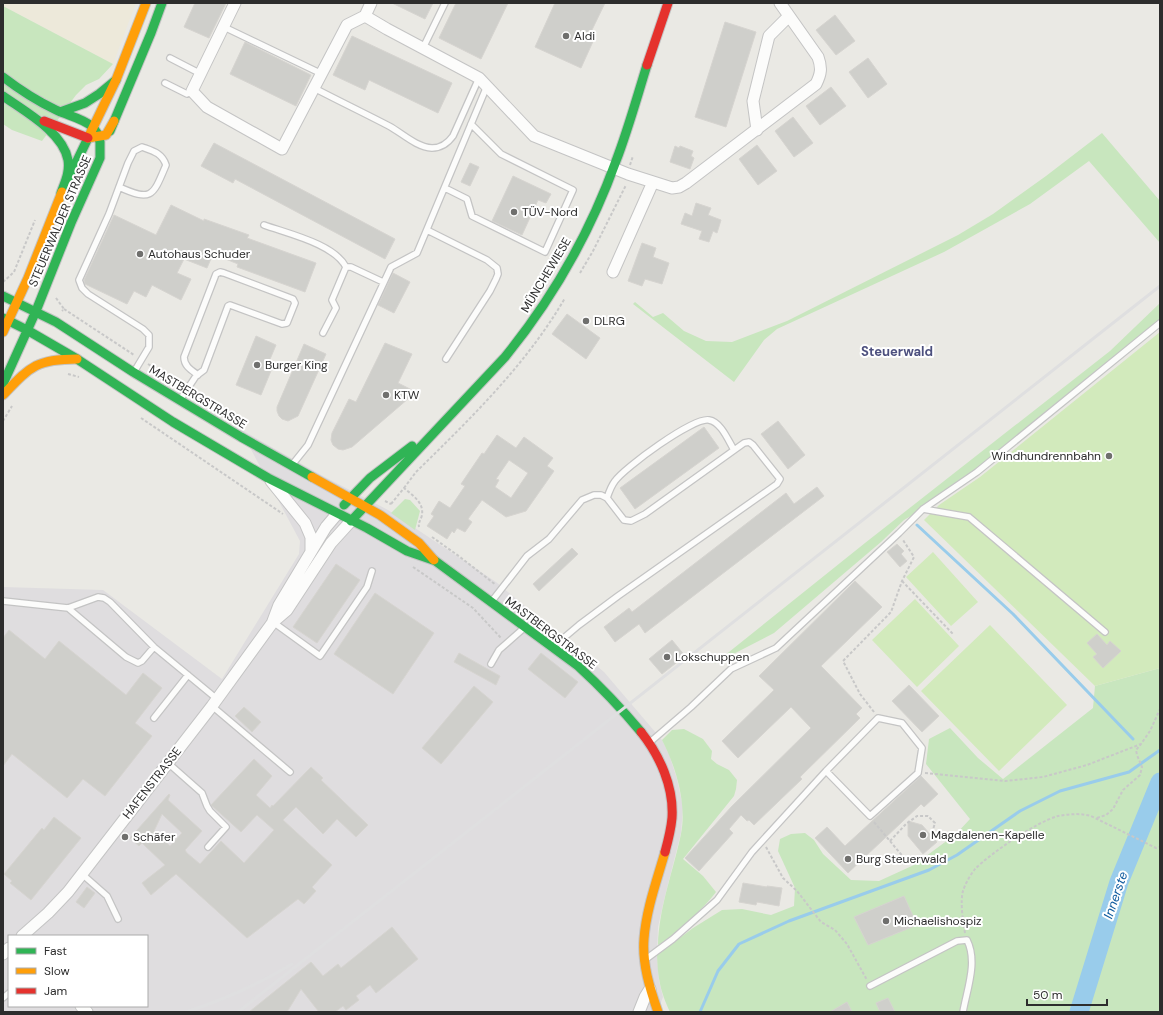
<svg xmlns="http://www.w3.org/2000/svg" width="1163" height="1015" font-family="'DM Sans',sans-serif">
<style>
.industrial{fill:#dfdddf;fill-rule:evenodd}
.education{fill:#ede9da}
.green{fill:#c8e6be}
.pitch{fill:#d2eabc}
.lines{fill:none;stroke-linecap:round;stroke-linejoin:round}
.stream{stroke:#99cceb;stroke-width:3}
.river{stroke:#99cceb;stroke-width:19}
.building{fill:#cfcfcb;stroke:#d6d4d0;fill-rule:evenodd}
.lane-casing{stroke:#c4c4c4;stroke-width:8}
.street-casing{stroke:#c4c4c4;stroke-width:13}
.fast-casing{stroke:#c4c4c4;stroke-width:11}
.slow-casing{stroke:#c4c4c4;stroke-width:11}
.jam-casing{stroke:#c4c4c4;stroke-width:11}
.path{stroke:#c8c8c8;stroke-width:2;stroke-dasharray:3 2;stroke-linecap:butt}
.lane{stroke:#fcfcfb;stroke-width:5.5}
.street{stroke:#fcfcfb;stroke-width:11}
.fast{stroke:#30b455;stroke-width:9}
.slow{stroke:#ff9f0a;stroke-width:9}
.jam{stroke:#e5322d;stroke-width:9}
.rail{stroke:#dfdfe0;stroke-width:3}
.poi-dot{fill:#6f6f6d;stroke:#fff;stroke-width:1.5}
.labels{text-anchor:middle;stroke-width:4;stroke-linejoin:round;paint-order:stroke}
.poi-label{font-size:12px;fill:#2d2d2d;stroke:#fff;text-anchor:start}
.street-label{font-size:12px;fill:#2d2d2d;stroke:#fff}
.neighbourhood-label{font-size:13px;font-weight:bold;fill:#4d507e;stroke:#fff}
.water-label{font-size:13px;font-style:italic;fill:#105c9f;stroke:#fff}
</style>
<rect width="100%" height="100%" fill="#eae9e4"/>
<path class="industrial" d="M 240,429 L 323,476 L 388,510 L 496,582 L 604,672 L 662,740 L 669,754 L 677,779 L 683,807 L 681,833 L 664,900 L 658,927 L 657,955 L 659,981 L 663,997 L 657,1012 L 3,1012 L 3,587 L 103,590 L 222,679 L 299,554 L 300,541 ZM 9,936 L 147,936 L 147,1006 L 9,1006 Z"/>
<path class="education" d="M 3,3 L 136,3 L 113,64 L 3,6 Z"/>
<path class="green" d="M 3,6 L 113,64 L 99,79 L 86,85 L 76,95 L 42,141 L 12,130 L 3,124 Z
M 1102,133 L 1160,201 L 1160,243 L 1089,161 L 1030,204 L 944,252 L 777,329 L 764,340 L 734,382 L 633,304 L 635,302 L 653,317 L 663,313 L 684,331 L 706,341 L 732,342 L 787,321 L 958,235 L 993,214 L 1046,176 Z
M 1160,303 L 1160,323 L 977,472 L 923,509 L 904,520 L 881,542 L 774,633 L 714,664 L 865,543 L 1110,351 Z
M 405,499 L 410,500 L 420,511 L 415,530 L 391,513 Z
M 1160,668 L 1160,1012 L 670,1012 C 660,990 658,979 657,955 L 693,928 L 722,910 L 742,909 L 771,915 L 794,906 L 795,888 L 778,851 L 780,839 L 791,834 L 805,833 L 814,840 L 823,854 L 851,880 L 879,881 L 914,865 L 956,834 L 970,819 L 926,764 L 929,739 L 950,728 L 978,758 L 1003,779 L 1093,708 L 1095,686 Z
M 684,729 L 703,739 L 712,751 L 711,759 L 717,764 L 729,770 L 737,780 L 736,789 L 734,796 L 683,859 L 703,876 L 716,892 C 706,906 673,938 658,945 C 659,907 673,872 681,834 C 687,804 676,767 662,740 L 672,730 Z"/>
<path class="pitch" d="M 1160,332 L 1160,668 L 1095,686 L 924,520 L 939,505 L 980,477 Z
M 933,552 L 978,602 L 951,626 L 906,577 Z
M 915,599 L 959,646 L 917,687 L 872,640 Z
M 990,625 L 1067,705 L 999,771 L 921,691 Z"/>
<g class="lines">
<path class="stream" d="M 917,525 L 1013,614 L 1133,739
M 700,1012 L 718,971 L 739,944 L 789,921 L 929,870 L 957,855 L 1020,811 L 1060,791 L 1129,772 L 1160,750"/>
<path class="river" d="M 1079,1012 L 1119,882 L 1160,782"/>
</g>
<path class="building" d="M 195,3 L 226,3 L 209,38 L 184,27 Z
M 392,3 L 433,3 L 425,19 Z
M 456,3 L 508,3 L 481,59 L 439,38 Z
M 555,3 L 605,3 L 590,34 L 595,37 L 581,68 L 535,47 Z
M 835,15 L 855,41 L 836,55 L 816,30 Z
M 725,22 L 756,32 L 726,127 L 695,117 Z
M 352,36 L 452,83 L 438,113 L 369,80 L 365,90 L 333,75 Z
M 245,42 L 311,75 L 296,106 L 230,74 Z
M 868,58 L 887,84 L 868,98 L 849,72 Z
M 831,87 L 846,106 L 820,125 L 806,106 Z
M 793,117 L 813,143 L 794,157 L 775,131 Z
M 214,143 L 395,239 L 385,259 L 235,179 L 233,183 L 201,166 Z
M 757,145 L 777,171 L 758,185 L 739,159 Z
M 675,146 L 679,148 L 680,146 L 693,151 L 691,156 L 694,158 L 690,169 L 670,162 Z
M 470,163 L 479,167 L 470,186 L 461,182 Z
M 513,176 L 551,194 L 546,203 L 538,200 L 522,235 L 492,221 Z
M 696,203 L 711,208 L 708,215 L 721,220 L 717,233 L 713,231 L 709,242 L 699,239 L 702,231 L 681,224 L 685,213 L 692,216 Z
M 171,205 L 204,221 L 204,219 L 249,235 L 247,238 L 316,263 L 305,292 L 237,267 L 238,264 L 213,254 L 207,268 L 184,259 L 177,273 L 191,279 L 181,300 L 152,285 L 146,297 L 134,291 L 127,304 L 85,284 L 84,280 L 114,215 L 156,235 Z
M 642,243 L 656,248 L 653,257 L 669,263 L 662,284 L 645,279 L 642,286 L 628,281 Z
M 393,273 L 410,282 L 394,313 L 378,305 Z
M 567,314 L 600,338 L 586,359 L 552,334 Z
M 256,336 L 276,345 L 268,364 L 273,366 L 261,395 L 236,385 Z
M 385,343 L 412,354 L 398,383 L 416,392 L 352,447 L 343,450 L 338,449 L 333,445 L 331,440 L 332,433 L 349,399 L 356,402 Z
M 304,344 L 326,354 L 298,416 L 288,421 L 282,419 L 279,416 L 277,411 L 277,407 Z
M 778,421 L 805,455 L 788,469 L 761,434 Z
M 704,427 L 719,448 L 635,509 L 620,488 Z
M 497,435 L 516,448 L 524,437 L 553,458 L 547,466 L 554,471 L 526,511 L 506,517 L 482,500 L 468,519 L 472,522 L 465,532 L 457,528 L 454,533 L 452,531 L 447,539 L 427,526 L 434,516 L 431,514 L 439,501 L 450,508 L 465,486 L 461,484 L 482,453 L 484,454 ZM 509,460 L 528,473 L 511,498 L 495,487 L 499,480 L 496,479 Z
M 817,487 L 824,496 L 645,633 L 639,624 L 615,642 L 604,627 L 629,608 L 632,612 L 786,493 L 794,504 Z
M 897,544 L 904,551 L 901,554 L 907,561 L 900,567 L 887,552 Z
M 572,548 L 578,554 L 539,591 L 533,584 Z
M 336,564 L 360,580 L 317,643 L 293,627 Z
M 855,581 L 882,607 L 821,666 L 862,708 L 856,714 L 860,718 L 800,777 L 802,779 L 754,825 L 749,820 L 747,821 L 741,815 L 729,829 L 733,833 L 699,871 L 685,858 L 732,806 L 811,728 L 791,707 L 738,758 L 722,741 L 774,690 L 759,676 Z
M 375,593 L 434,633 L 393,694 L 334,654 Z
M 9,630 L 45,659 L 59,641 L 126,695 L 143,673 L 162,688 L 135,723 L 152,736 L 105,796 L 83,779 L 67,798 L 12,754 L 3,766 L 3,638 Z
M 1097,634 L 1107,645 L 1110,641 L 1121,651 L 1103,668 L 1093,657 L 1097,654 L 1087,643 Z
M 672,640 L 685,656 L 662,674 L 649,659 Z
M 459,653 L 500,676 L 496,685 L 454,662 Z
M 541,653 L 578,682 L 565,698 L 528,669 Z
M 909,685 L 939,716 L 922,732 L 892,701 Z
M 474,686 L 493,702 L 441,764 L 422,748 Z
M 244,707 L 261,722 L 252,732 L 235,716 Z
M 254,759 L 272,776 L 256,795 L 270,808 L 272,805 L 273,806 L 311,767 L 323,778 L 321,780 L 368,825 L 356,837 L 337,819 L 323,834 L 296,807 L 283,820 L 332,865 L 312,887 L 316,891 L 304,904 L 298,899 L 247,938 L 176,874 L 151,895 L 142,883 L 165,865 L 142,843 L 139,846 L 130,838 L 169,794 L 170,795 L 168,800 L 202,831 L 185,850 L 187,853 L 200,864 L 221,841 L 244,863 L 274,830 L 257,815 L 241,832 L 211,805 ZM 162,814 L 182,833 L 170,846 L 154,831 Z
M 921,776 L 938,794 L 924,807 L 921,804 L 848,873 L 815,838 L 827,827 L 845,846 Z
M 54,817 L 81,838 L 31,900 L 10,883 L 12,881 L 4,874 L 42,828 L 44,830 Z
M 908,821 L 922,825 L 937,842 L 923,854 L 908,836 Z
M 743,883 L 767,887 L 767,886 L 782,888 L 779,906 L 757,902 L 756,905 L 739,902 Z
M 87,887 L 95,893 L 84,908 L 76,902 Z
M 904,896 L 917,925 L 868,945 L 854,917 Z
M 392,927 L 418,959 L 376,993 L 370,985 L 356,996 L 359,1000 L 346,1010 L 343,1006 L 335,1012 L 319,1012 L 301,989 L 287,1012 L 249,1012 L 311,962 L 323,976 L 338,964 L 341,968 Z
M 888,998 L 895,1012 L 880,1012 L 876,1003 Z
M 847,1002 L 852,1012 L 830,1012 Z"/>
<g class="lines">
<g class="lane-casing">
<path id="lane" d="M 224,27 L 322,74
M 423,48 L 445,3
M 170,58 L 201,74
M 165,83 L 187,94 L 192,91
M 314,88 C 339,101 364,113 389,126 C 402,133 416,147 432,148 C 441,148 448,143 453,136 L 479,78
M 119,187 C 152,202 153,196 166,165 C 162,153 153,151 142,147 L 134,151 L 128,163 L 109,214 L 79,280 L 82,288 L 88,294 L 143,329 L 149,335 L 149,347 L 134,372
M 445,188 L 467,199 L 472,216 L 545,252 L 573,190 L 501,154 L 471,124
M 264,225 C 289,234 334,244 346,267
M 427,230 L 487,260 L 497,268 L 498,274 L 496,279 L 490,291 L 446,359
M 323,333 L 336,308 L 332,300 L 346,267 L 351,267 L 383,282
M 180,400 L 196,376 L 204,370 L 228,306 L 230,305 L 282,324 L 287,323 L 295,303 L 293,299 L 224,273 L 220,272 L 216,274 L 184,357 C 184,366 191,370 198,375
M 292,465 L 308,445 L 391,267 L 417,253 L 487,86
M 607,498 C 609,492 611,486 615,481 C 624,468 693,417 709,420 C 721,422 728,440 734,450
M 923,509 L 969,517 L 1105,632
M 3,601 L 68,608 L 98,597 L 104,598 L 110,602 L 154,647 L 217,699
M 492,601 L 527,556 L 549,539 L 582,500 L 594,495 L 601,495 L 607,498 L 624,520 L 631,521 L 645,514 L 744,443 L 749,442 L 753,445 L 780,479 L 777,484 L 618,596 L 579,625 L 553,647
M 68,608 L 126,657 L 138,663 L 142,661 L 154,647
M 273,622 L 320,656 L 367,587 L 372,571
M 491,664 L 499,650 L 524,628
M 212,706 L 290,772
M 154,718 L 188,675
M 649,743 L 691,707 L 731,669 L 776,648 L 899,533 L 923,509 L 977,472 L 1160,323
M 168,763 L 202,793 L 207,806 L 210,811 L 226,827 L 208,847
M 82,874 L 107,896 L 118,919
M 646,959 L 673,939 L 717,900 L 752,852 L 826,771 L 878,718 L 902,723 L 922,748 L 918,773 L 870,816 L 826,771
M 870,986 L 957,941 L 967,940 C 978,962 967,989 963,1012
M 3,998 L 9,993"/>
</g>
<g class="street-casing">
<path id="street" d="M 235,3 L 192,91 L 207,107 L 282,149 L 347,25 L 365,16
M 371,3 L 365,16 L 387,29 L 479,78 L 534,136 L 628,174 L 672,188 L 679,187 L 686,183 L 816,84 C 821,74 822,68 818,57 L 780,3
M 757,130 L 753,101 L 769,36 L 789,16
M 613,272 L 653,182
M 271,481 L 305,523 L 311,537 L 311,551
M 273,621 L 279,605 L 326,527 L 337,514
M 22,936 L 48,913 L 68,892 L 212,706 L 273,622 L 287,610 L 331,543 L 351,521
M 3,954 L 9,948
M 81,1006 L 87,1012
M 639,1012 L 645,997 L 650,989"/>
</g>
<g class="fast-casing">
<path id="fast" d="M 3,77 C 20,90 37,101 56,110 C 69,116 82,118 93,127
M 3,96 C 24,111 63,132 68,160 C 70,172 65,182 61,193
M 60,112 L 85,103 L 99,94 L 116,80
M 110,131 L 151,33 L 162,3
M 62,192 L 88,138
M 3,296 L 56,322 L 133,372 L 241,437 L 312,477
M 3,318 L 27,330 L 77,359 L 173,422 L 268,478 L 367,528 L 407,551 L 433,560
M 3,384 L 36,311 L 71,223 L 100,158 L 100,142 L 97,133 L 93,127
M 344,505 L 370,478 L 412,446
M 351,521 L 505,357 C 553,298 590,233 616,161 C 628,130 637,97 647,65
M 434,560 L 578,666 C 601,687 621,708 641,732"/>
</g>
<g class="slow-casing">
<path id="slow" d="M 114,121 L 106,135 L 88,138 L 116,80 L 146,3
M 3,332 L 28,278 L 62,192
M 3,395 C 30,367 36,359 77,359
M 312,477 L 380,515 L 419,543 L 434,560
M 658,1012 C 650,989 642,964 644,939 C 646,910 657,880 665,852"/>
</g>
<g class="jam-casing">
<path id="jam" d="M 647,65 L 668,3
M 44,121 L 88,138
M 641,732 C 660,756 674,787 672,818 C 671,829 668,841 665,852"/>
</g>
<path class="path" d="M 630,165 L 633,156
M 580,273 L 593,251 L 626,185
M 3,282 L 14,272 L 35,220
M 56,298 L 64,309 L 62,311
M 64,309 L 134,355
M 148,364 L 182,385
M 68,374 L 79,377
M 141,418 L 283,514
M 3,421 L 12,406
M 404,488 L 416,472 C 471,418 526,365 565,298
M 385,501 L 391,504
M 391,504 L 404,488 C 412,495 424,502 422,515 C 421,520 418,522 419,527
M 432,537 L 460,557 L 496,585
M 413,567 L 473,608 L 501,638
M 902,581 L 953,634
M 874,712 L 860,694 L 843,661 L 891,612 L 902,581 L 914,557 L 903,540
M 925,773 L 1005,781 L 1043,777 L 1087,765 L 1141,744 L 1150,731 L 1160,709
M 1097,818 L 1106,815 L 1113,809 L 1123,790 L 1140,775 L 1142,767 L 1137,755 L 1136,750 L 1141,744
M 874,822 L 905,859
M 890,841 L 906,824 L 917,816 L 928,816 L 935,823 L 931,836
M 766,847 L 783,878 L 797,891 L 821,922 L 835,930 L 847,944 L 867,980
M 965,933 C 963,923 960,901 963,891 C 965,884 971,874 975,869 C 991,853 1036,822 1058,816 C 1069,814 1080,813 1091,816 L 1156,848 L 1160,847"/>
<use href="#lane" class="lane"/>
<use href="#street" class="street"/>
<use href="#fast" class="fast"/>
<use href="#slow" class="slow"/>
<use href="#jam" class="jam"/>
<path class="rail" d="M 186,1012 C 223,1000 259,984 292,964
M 238,1012 L 1160,286"/>
</g>
<g class="poi-dot">
<circle cx="566" cy="36" r="4"/>
<circle cx="514" cy="212" r="4"/>
<circle cx="140" cy="254" r="4"/>
<circle cx="586" cy="321" r="4"/>
<circle cx="257" cy="365" r="4"/>
<circle cx="386" cy="395" r="4"/>
<circle cx="1109" cy="456" r="4"/>
<circle cx="667" cy="657" r="4"/>
<circle cx="923" cy="835" r="4"/>
<circle cx="125" cy="837" r="4"/>
<circle cx="848" cy="859" r="4"/>
<circle cx="886" cy="921" r="4"/>
</g>
<g class="labels">
<g class="poi-label">
<text x="574" y="40">Aldi</text>
<text x="522" y="216">TÜV-Nord</text>
<text x="148" y="258">Autohaus Schuder</text>
<text x="594" y="325">DLRG</text>
<text x="265" y="369">Burger King</text>
<text x="394" y="399">KTW</text>
<text x="1101" y="460" text-anchor="end">Windhundrennbahn</text>
<text x="675" y="661">Lokschuppen</text>
<text x="931" y="839">Magdalenen-Kapelle</text>
<text x="133" y="841">Schäfer</text>
<text x="856" y="863">Burg Steuerwald</text>
<text x="894" y="925">Michaelishospiz</text>
</g>
<g class="street-label">
<text transform="translate(60 221) rotate(-67)" y="4">STEUERWALDER STRASSE</text>
<text transform="translate(546 275) rotate(-59)" y="4">MÜNCHEWIESE</text>
<text transform="translate(198 397) rotate(31)" y="4">MASTBERGSTRASSE</text>
<text transform="translate(551 633) rotate(37)" y="4">MASTBERGSTRASSE</text>
<text transform="translate(152 783) rotate(-52)" y="4">HAFENSTRASSE</text>
</g>
<g class="neighbourhood-label">
<text x="897" y="356">Steuerwald</text>
</g>
<g class="water-label">
<text transform="translate(1115 895) rotate(-71)" y="5">Innerste</text>
</g>
</g>
<rect width="1163" height="1015" fill="none" stroke="#2d2d2d" stroke-width="8"/>
<rect x="8" y="935" width="140" height="72" fill="#ffffff" stroke="#ababab"/>
<rect x="16" y="948" width="20" height="6" fill="#30b455" stroke="#ababab"/>
<text x="44" y="955" font-size="12" fill="#2d2d2d">Fast</text>
<rect x="16" y="968" width="20" height="6" fill="#ff9f0a" stroke="#ababab"/>
<text x="44" y="975" font-size="12" fill="#2d2d2d">Slow</text>
<rect x="16" y="988" width="20" height="6" fill="#e5322d" stroke="#ababab"/>
<text x="44" y="995" font-size="12" fill="#2d2d2d">Jam</text>
<path d="M1027 999v6h80v-6" fill="none" stroke="#2d2d2d" stroke-width="2"/>
<text x="1033" y="999" font-size="12" fill="#2d2d2d" stroke="#ffffff" stroke-width="3" paint-order="stroke">50 m</text>
</svg>
